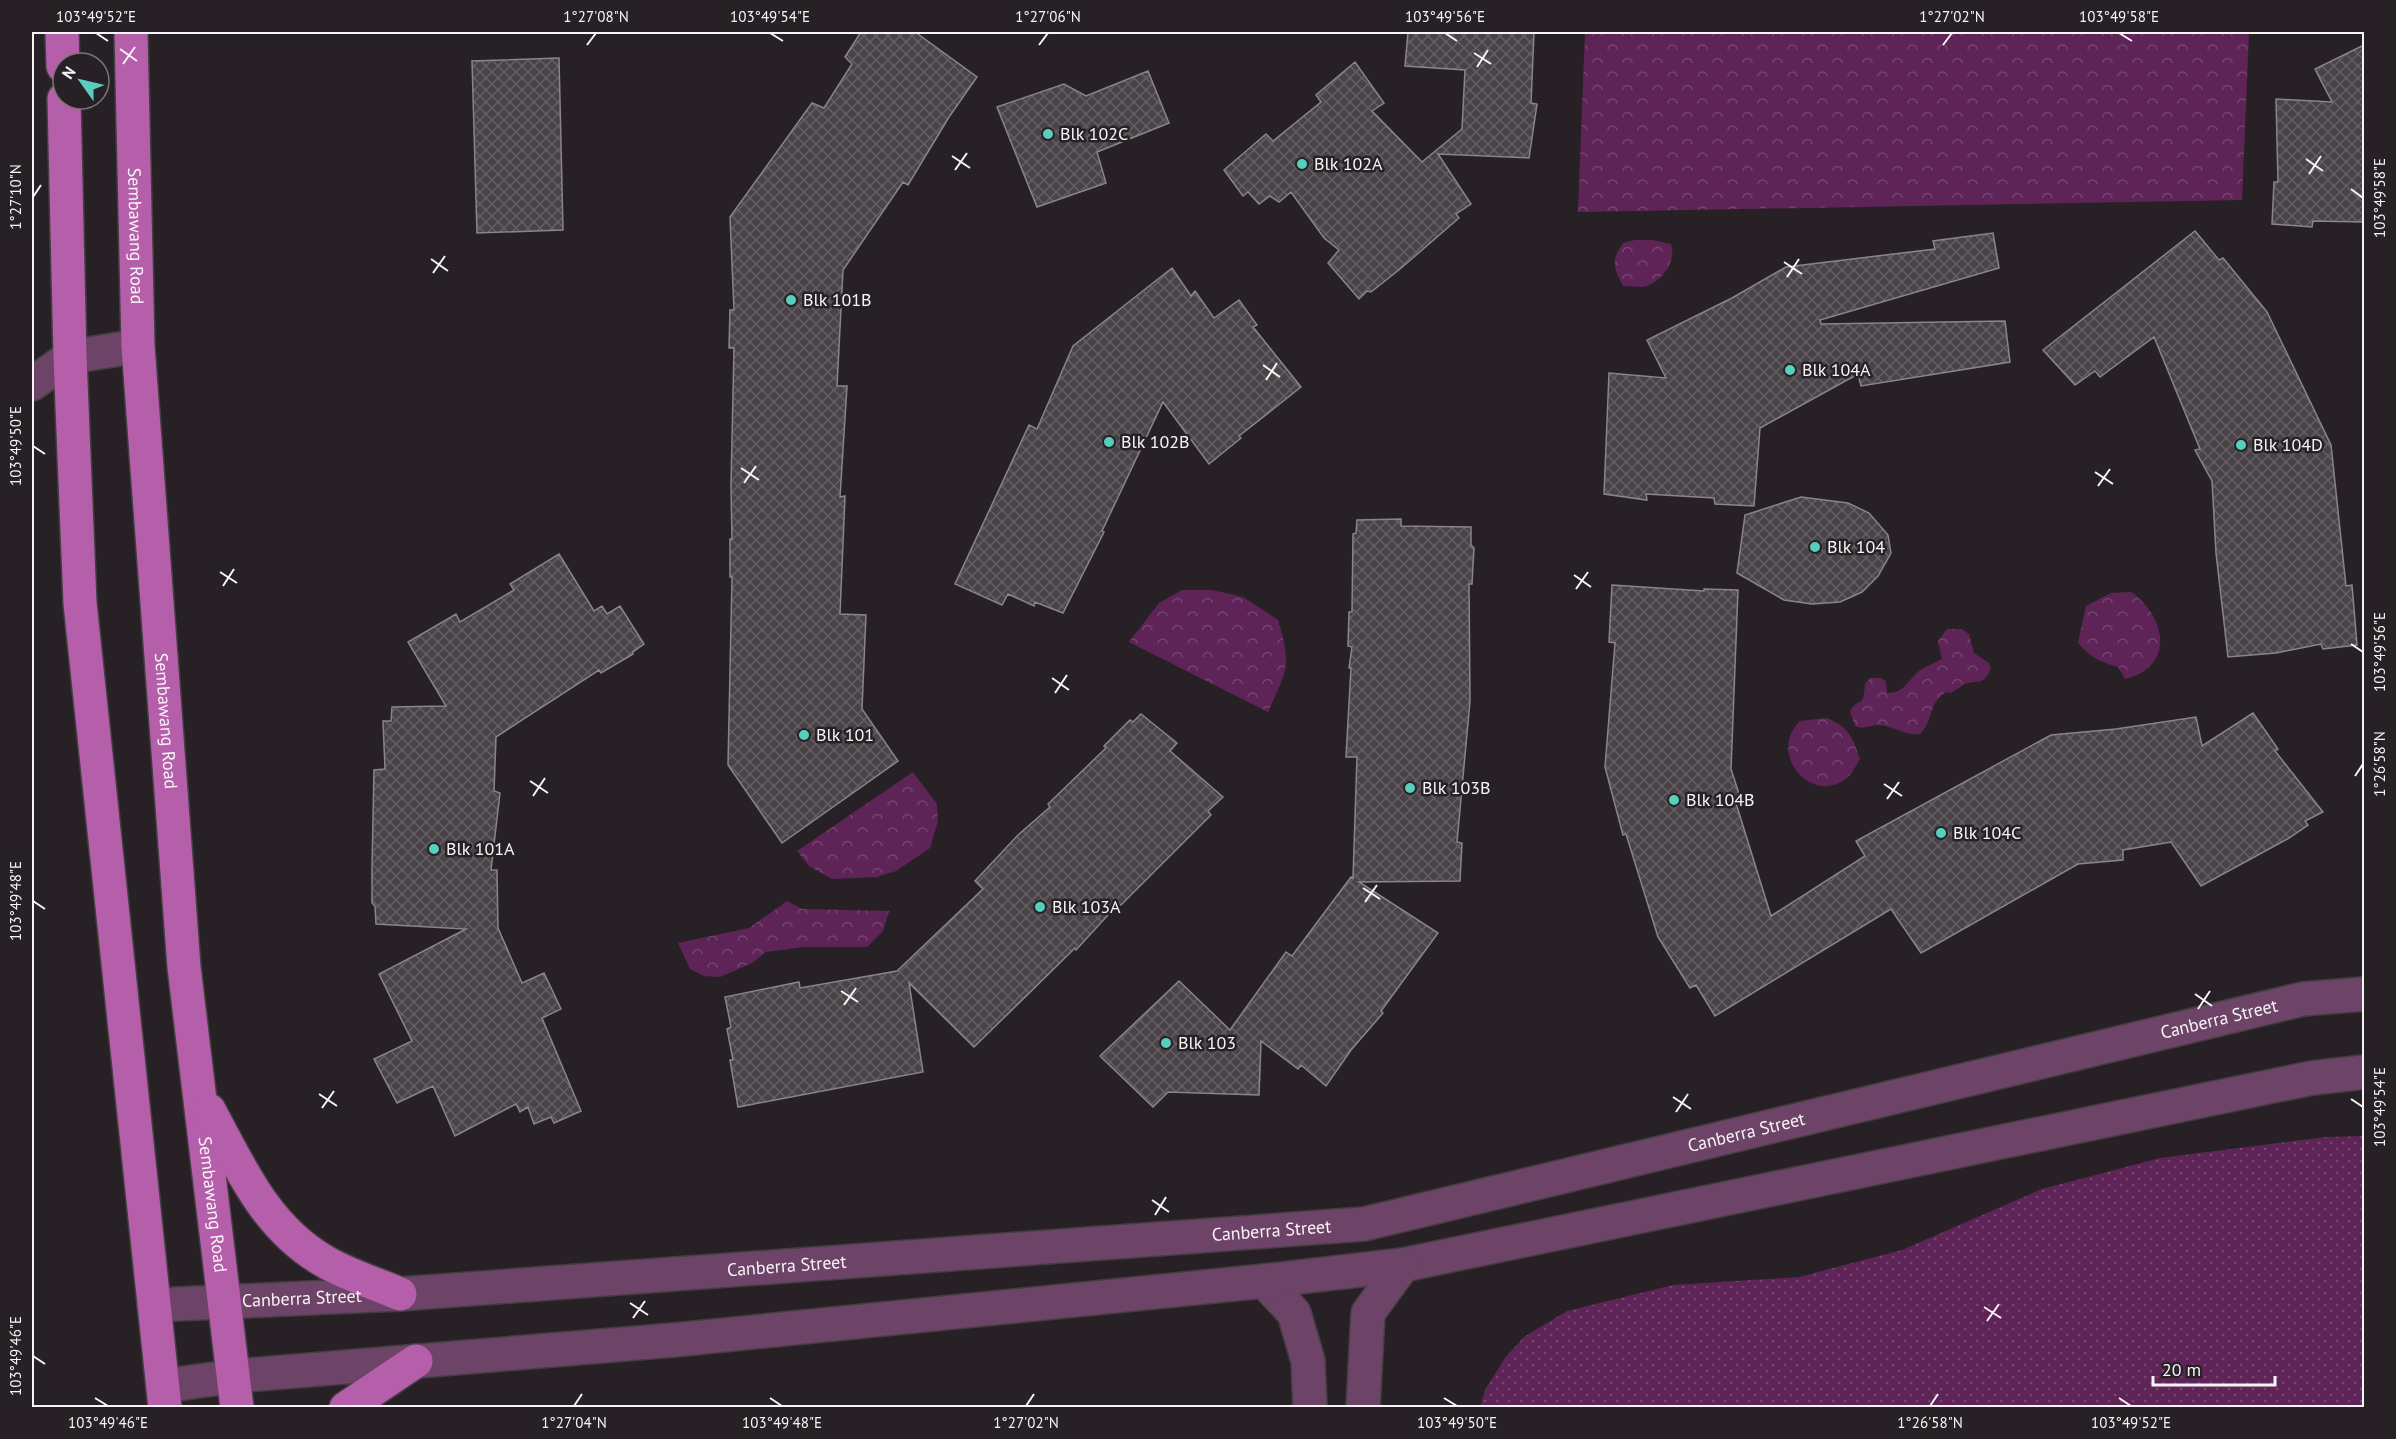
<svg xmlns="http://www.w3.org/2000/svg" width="2396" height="1439" font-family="'PT Sans',sans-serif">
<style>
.grass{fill:url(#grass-dots)}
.park{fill:url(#park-crowns)}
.building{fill:url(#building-cross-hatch);stroke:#8b8489;stroke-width:1.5}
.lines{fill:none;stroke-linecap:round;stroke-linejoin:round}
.minor-casing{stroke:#443e43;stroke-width:36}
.primary-casing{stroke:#443e43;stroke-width:36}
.minor{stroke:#6d4367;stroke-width:33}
.primary{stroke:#b55eaa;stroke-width:33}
.ticks{fill:none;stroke:#f7f3f6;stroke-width:2}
.poi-dot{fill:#5acebd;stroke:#272126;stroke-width:2}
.labels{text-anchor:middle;stroke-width:5;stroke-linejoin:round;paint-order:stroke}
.poi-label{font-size:18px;fill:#f7f3f6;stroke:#272126;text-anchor:start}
.street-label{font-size:18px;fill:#f7f3f6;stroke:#272126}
.neatline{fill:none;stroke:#f7f3f6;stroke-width:2}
.ticks-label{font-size:15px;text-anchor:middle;fill:#f7f3f6}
</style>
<defs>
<pattern id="grass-dots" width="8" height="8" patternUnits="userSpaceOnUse" patternTransform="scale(1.5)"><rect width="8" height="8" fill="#5e2457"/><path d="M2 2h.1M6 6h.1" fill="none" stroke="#764470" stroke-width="1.8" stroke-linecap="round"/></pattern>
<pattern id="park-crowns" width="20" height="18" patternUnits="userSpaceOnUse" patternTransform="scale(1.5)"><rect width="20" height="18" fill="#5e2457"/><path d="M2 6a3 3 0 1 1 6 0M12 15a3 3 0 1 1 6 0" fill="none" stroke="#764470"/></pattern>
<pattern id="building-cross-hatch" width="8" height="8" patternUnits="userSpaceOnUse" patternTransform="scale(1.5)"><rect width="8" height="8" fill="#494348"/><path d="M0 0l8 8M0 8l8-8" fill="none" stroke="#645f63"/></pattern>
</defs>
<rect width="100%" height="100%" fill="#272126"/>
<path class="grass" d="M 2364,1136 L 2364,1407 L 1480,1407 L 1485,1390 L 1505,1358 L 1524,1337 L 1567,1311 L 1673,1285 L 1799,1277 L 1902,1250 L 2042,1189 L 2160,1158 L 2326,1137 Z"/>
<path class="park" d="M 1585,32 L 2249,32 L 2242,200 L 1578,212 Z
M 1635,240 L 1652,240 L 1671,244 C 1677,262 1661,284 1642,287 C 1636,287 1629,286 1623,286 C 1614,267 1610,262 1623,243 Z
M 1182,590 L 1212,590 L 1243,597 L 1278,620 C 1292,666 1287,670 1268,712 L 1129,642 L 1159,603 Z
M 2131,592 C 2167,617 2175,667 2125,679 L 2118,667 C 2100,662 2090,657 2078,643 L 2086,606 L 2111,593 Z
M 1947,629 L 1961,629 L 1969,634 L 1974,653 L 1989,663 L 1991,669 C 1982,687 1979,679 1965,684 C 1961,686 1956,690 1951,693 L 1946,692 C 1926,706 1935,719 1920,734 C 1904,736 1893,725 1878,725 C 1869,725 1864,730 1855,726 L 1850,711 C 1860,695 1863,711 1865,684 L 1870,678 L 1881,678 L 1886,681 L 1887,693 C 1905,693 1907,681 1919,671 C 1926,666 1935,663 1942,659 L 1938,641 Z
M 1827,718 C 1849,727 1853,738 1860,759 C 1857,764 1854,770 1850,775 C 1816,810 1765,755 1800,721 Z
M 913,772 L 937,804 L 938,821 L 930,848 L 896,871 L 877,877 L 832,879 L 809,866 L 797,851 Z
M 787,901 L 802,909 L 889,911 L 883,931 L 867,947 L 803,947 L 766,952 L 752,963 L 720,977 L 704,976 L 690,969 L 678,943 L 749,928 Z"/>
<path class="building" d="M 861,32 L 915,32 L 977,77 L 949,117 L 908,185 L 903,182 L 843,270 L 837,386 L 847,386 L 840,497 L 845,496 L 840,614 L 866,615 L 862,709 L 898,761 L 782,843 L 728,765 L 732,577 L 730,577 L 730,539 L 732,539 L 731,485 L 734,348 L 729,348 L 730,310 L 734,310 L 730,217 L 812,103 L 824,108 L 852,64 L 845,57 Z
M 1408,32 L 1534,32 L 1531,103 L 1537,104 L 1529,158 L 1438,154 L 1471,204 L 1456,214 L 1459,218 L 1400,269 L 1371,292 L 1367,291 L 1359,299 L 1328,263 L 1339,250 L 1324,238 L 1291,192 L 1279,202 L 1270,196 L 1259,204 L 1248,192 L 1243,196 L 1224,170 L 1266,134 L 1273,141 L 1321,102 L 1316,95 L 1355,62 L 1384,103 L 1372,111 L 1422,162 L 1462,129 L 1465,70 L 1405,66 Z
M 2364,45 L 2364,222 L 2313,221 L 2312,227 L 2272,224 L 2274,182 L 2278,182 L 2276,99 L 2332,102 L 2315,69 Z
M 559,58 L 563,230 L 477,233 L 472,61 Z
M 1148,71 L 1169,123 L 1097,152 L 1106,183 L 1037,207 L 997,107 L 1064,84 L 1086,96 Z
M 2195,231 L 2219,260 L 2223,258 L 2267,312 L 2331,445 L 2346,586 L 2352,585 L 2357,645 L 2323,649 L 2321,644 L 2276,653 L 2228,657 L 2216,553 L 2212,481 L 2195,450 L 2200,449 L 2154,337 L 2100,377 L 2095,371 L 2075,385 L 2043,350 Z
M 1993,233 L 1999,268 L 1820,320 L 1821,324 L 2005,321 L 2010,362 L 1861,386 L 1858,374 L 1760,428 L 1754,506 L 1715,504 L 1714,498 L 1646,494 L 1647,500 L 1604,494 L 1609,373 L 1666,378 L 1647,340 L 1732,298 L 1786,267 L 1935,249 L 1933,241 Z
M 1172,268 L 1191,296 L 1195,291 L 1214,318 L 1239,300 L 1257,325 L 1253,327 L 1301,387 L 1239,436 L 1241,438 L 1209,464 L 1163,402 L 1102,531 L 1104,532 L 1063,613 L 1035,602 L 1034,606 L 1008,594 L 1002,605 L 955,584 L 1029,425 L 1037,429 L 1073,346 Z
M 1801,497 L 1848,503 L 1869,513 L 1888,535 L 1891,553 L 1878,576 L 1862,592 L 1840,602 L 1812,604 L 1784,600 L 1737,573 L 1745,515 Z
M 1401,519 L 1401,526 L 1471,527 L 1471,545 L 1474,548 L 1472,584 L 1469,584 L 1470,701 L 1457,842 L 1462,843 L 1460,881 L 1359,882 L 1438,933 L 1381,1011 L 1383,1013 L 1351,1050 L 1326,1086 L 1301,1065 L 1298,1069 L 1261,1041 L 1259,1095 L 1168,1092 L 1153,1107 L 1100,1056 L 1179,981 L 1230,1030 L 1286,952 L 1292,956 L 1351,877 L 1353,878 L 1357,757 L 1346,757 L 1351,668 L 1349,668 L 1352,647 L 1348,646 L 1349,612 L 1352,612 L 1353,534 L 1356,533 L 1357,520 Z
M 559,554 L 594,611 L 602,606 L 607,614 L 620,606 L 644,644 L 633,652 L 633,654 L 601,673 L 599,670 L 496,737 L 494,791 L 500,793 L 491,870 L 497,870 L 498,928 L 522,983 L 544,973 L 561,1009 L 542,1018 L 581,1111 L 554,1123 L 551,1117 L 534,1124 L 528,1107 L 520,1112 L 516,1104 L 455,1136 L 433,1086 L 397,1103 L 374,1059 L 412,1041 L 379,974 L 466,929 L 376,924 L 375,906 L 372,903 L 372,868 L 374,770 L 385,769 L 383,721 L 391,721 L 392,707 L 446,706 L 408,642 L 456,614 L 460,622 L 514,590 L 510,584 Z
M 1612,585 L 1704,591 L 1704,589 L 1738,590 L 1731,769 L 1740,797 L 1735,800 L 1771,916 L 1865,856 L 1856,841 L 2051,735 L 2116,729 L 2196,717 L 2202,746 L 2253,713 L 2278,749 L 2275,751 L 2323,812 L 2305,821 L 2308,825 L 2289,838 L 2201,886 L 2171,842 L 2123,850 L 2123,860 L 2078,864 L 1921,953 L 1891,909 L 1715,1016 L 1696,985 L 1690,988 L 1658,937 L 1626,834 L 1623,835 L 1605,767 L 1615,643 L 1609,642 Z
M 1141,714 L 1177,743 L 1170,751 L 1223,797 L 1208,811 L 1211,815 L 1121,905 L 1118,904 L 1076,950 L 1075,948 L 974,1047 L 909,983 L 923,1072 L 738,1107 L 730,1060 L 733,1060 L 727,1029 L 731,1027 L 725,997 L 799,982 L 800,988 L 897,971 L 983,889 L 975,881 L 1018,835 L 1050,807 L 1048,804 L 1106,748 L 1104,746 L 1130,720 L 1133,722 Z"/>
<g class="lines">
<g class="minor-casing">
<g id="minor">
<path d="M 32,384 L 70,357 L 138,346"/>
<path d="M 1264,1281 L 1294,1313 L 1308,1361 L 1310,1408"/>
<path id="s1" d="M 154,1305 L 400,1294 L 1364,1224 L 2303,999 L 2364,994"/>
<path d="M 163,1386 L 235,1376 L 674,1340 L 1264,1281 L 1403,1265 L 2312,1078 L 2364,1072"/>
<path d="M 1363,1408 L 1368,1313 L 1403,1265"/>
</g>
</g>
<g class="primary-casing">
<g id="primary">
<path d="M 62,32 L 63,66"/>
<path id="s2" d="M 131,32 L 138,346 L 184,967 L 237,1408"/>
<path d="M 64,99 L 70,357 L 80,603 L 165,1408"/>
<path d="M 209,1110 C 240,1167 265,1227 324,1261 C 347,1275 375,1283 400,1294"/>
<path d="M 346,1408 L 416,1361"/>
</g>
</g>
<use href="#minor" class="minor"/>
<use href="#primary" class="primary"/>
</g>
<path class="ticks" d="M 96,33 L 108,41M 770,33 L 783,41M 1445,33 L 1457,41M 2119,33 L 2132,41M 587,45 L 596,33M 1039,45 L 1048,33M 1943,45 L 1952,33M 120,49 L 137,61M 1474,53 L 1491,64M 123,64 L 135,47M 1477,67 L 1488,50M 952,156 L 970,168M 2306,159 L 2323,171M 955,170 L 967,153M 2309,174 L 2321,156M 2351,189 L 2363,198M 33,197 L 41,185M 431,259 L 448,271M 1784,262 L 1802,274M 433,273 L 445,256M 1787,277 L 1799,259M 1263,365 L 1280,377M 1266,380 L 1277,363M 33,446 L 45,454M 741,468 L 759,480M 2095,472 L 2113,484M 744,483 L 756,466M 2098,486 L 2110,469M 220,572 L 237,583M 1574,575 L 1591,587M 223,586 L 234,569M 1576,589 L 1588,572M 2351,644 L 2363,652M 1052,678 L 1069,690M 1055,693 L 1067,675M 2355,776 L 2363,764M 530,781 L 548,793M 1884,784 L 1902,796M 533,796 L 545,778M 1887,799 L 1899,782M 1363,888 L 1380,899M 33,901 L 45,909M 1365,902 L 1377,885M 841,991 L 858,1002M 2195,994 L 2212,1006M 844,1005 L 856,988M 2198,1009 L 2210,991M 319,1094 L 337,1106M 1673,1097 L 1691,1109M 2351,1099 L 2363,1107M 322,1108 L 334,1091M 1676,1112 L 1688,1094M 1152,1200 L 1169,1212M 1155,1215 L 1166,1197M 630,1303 L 648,1315M 1984,1307 L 2001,1318M 633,1318 L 645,1301M 1987,1321 L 1999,1304M 33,1356 L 45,1364M 95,1398 L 108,1406M 770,1398 L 782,1406M 1444,1398 L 1457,1406M 2119,1398 L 2131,1406M 574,1406 L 582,1394M 1026,1406 L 1034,1394M 1930,1406 L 1938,1394"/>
<g class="poi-dot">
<circle cx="1048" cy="134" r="6"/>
<circle cx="1302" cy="164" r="6"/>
<circle cx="791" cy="300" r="6"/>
<circle cx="1790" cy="370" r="6"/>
<circle cx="1109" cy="442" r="6"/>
<circle cx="2241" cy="445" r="6"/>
<circle cx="1815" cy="547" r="6"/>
<circle cx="804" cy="735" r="6"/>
<circle cx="1410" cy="788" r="6"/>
<circle cx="1674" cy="800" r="6"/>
<circle cx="1941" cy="833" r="6"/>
<circle cx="434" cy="849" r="6"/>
<circle cx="1040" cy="907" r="6"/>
<circle cx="1166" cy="1043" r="6"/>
</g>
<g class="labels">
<g class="poi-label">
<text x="1060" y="140">Blk 102C</text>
<text x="1314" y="170">Blk 102A</text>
<text x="803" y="306">Blk 101B</text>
<text x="1802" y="376">Blk 104A</text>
<text x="1121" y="448">Blk 102B</text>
<text x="2253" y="451">Blk 104D</text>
<text x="1827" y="553">Blk 104</text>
<text x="816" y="741">Blk 101</text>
<text x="1422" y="794">Blk 103B</text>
<text x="1686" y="806">Blk 104B</text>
<text x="1953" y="839">Blk 104C</text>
<text x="446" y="855">Blk 101A</text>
<text x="1052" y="913">Blk 103A</text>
<text x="1178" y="1049">Blk 103</text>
</g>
<g class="street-label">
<text dy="6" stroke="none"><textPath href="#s2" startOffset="204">Sembawang Road</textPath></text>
<text dy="6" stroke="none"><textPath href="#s2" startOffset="690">Sembawang Road</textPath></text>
<text dy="6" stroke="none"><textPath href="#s1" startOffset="2092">Canberra Street</textPath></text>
<text dy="6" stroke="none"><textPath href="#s1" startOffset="1606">Canberra Street</textPath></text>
<text dy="6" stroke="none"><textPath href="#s2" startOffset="1176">Sembawang Road</textPath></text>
<text dy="6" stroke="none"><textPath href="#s1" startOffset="1120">Canberra Street</textPath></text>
<text dy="6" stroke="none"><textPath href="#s1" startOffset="634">Canberra Street</textPath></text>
<text dy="6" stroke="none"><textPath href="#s1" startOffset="148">Canberra Street</textPath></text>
</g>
</g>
<rect width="2396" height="1439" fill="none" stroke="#272126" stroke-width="66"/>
<g transform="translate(81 81) rotate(304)"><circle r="28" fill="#272126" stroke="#7a7579" stroke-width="1.5"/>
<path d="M0-4.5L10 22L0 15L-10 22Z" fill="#5acebd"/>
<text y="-9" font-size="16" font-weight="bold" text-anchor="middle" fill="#f7f3f6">N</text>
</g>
<path d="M2153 1376v9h122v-9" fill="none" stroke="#f7f3f6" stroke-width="3"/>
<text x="2162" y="1376" font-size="18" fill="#f7f3f6" stroke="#272126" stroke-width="4.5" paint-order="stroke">20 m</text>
<rect x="33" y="33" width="2330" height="1373" class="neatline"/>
<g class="ticks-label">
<text x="96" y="22">103°49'52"E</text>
<text x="596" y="22">1°27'08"N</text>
<text x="770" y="22">103°49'54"E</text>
<text x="1048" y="22">1°27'06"N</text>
<text x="1445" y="22">103°49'56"E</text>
<text x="1952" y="22">1°27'02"N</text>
<text x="2119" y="22">103°49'58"E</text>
<text transform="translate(16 197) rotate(-90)" y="5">1°27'10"N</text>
<text transform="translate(2380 198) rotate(-90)" y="5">103°49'58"E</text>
<text transform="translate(16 446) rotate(-90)" y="5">103°49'50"E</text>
<text transform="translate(2380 652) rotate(-90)" y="5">103°49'56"E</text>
<text transform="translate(2380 764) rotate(-90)" y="5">1°26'58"N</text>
<text transform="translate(16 901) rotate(-90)" y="5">103°49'48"E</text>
<text transform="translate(2380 1107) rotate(-90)" y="5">103°49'54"E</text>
<text transform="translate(16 1356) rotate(-90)" y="5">103°49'46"E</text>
<text x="108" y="1428">103°49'46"E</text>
<text x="574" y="1428">1°27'04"N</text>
<text x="782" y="1428">103°49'48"E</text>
<text x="1026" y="1428">1°27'02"N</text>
<text x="1457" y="1428">103°49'50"E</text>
<text x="1930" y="1428">1°26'58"N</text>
<text x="2131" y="1428">103°49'52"E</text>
</g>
</svg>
